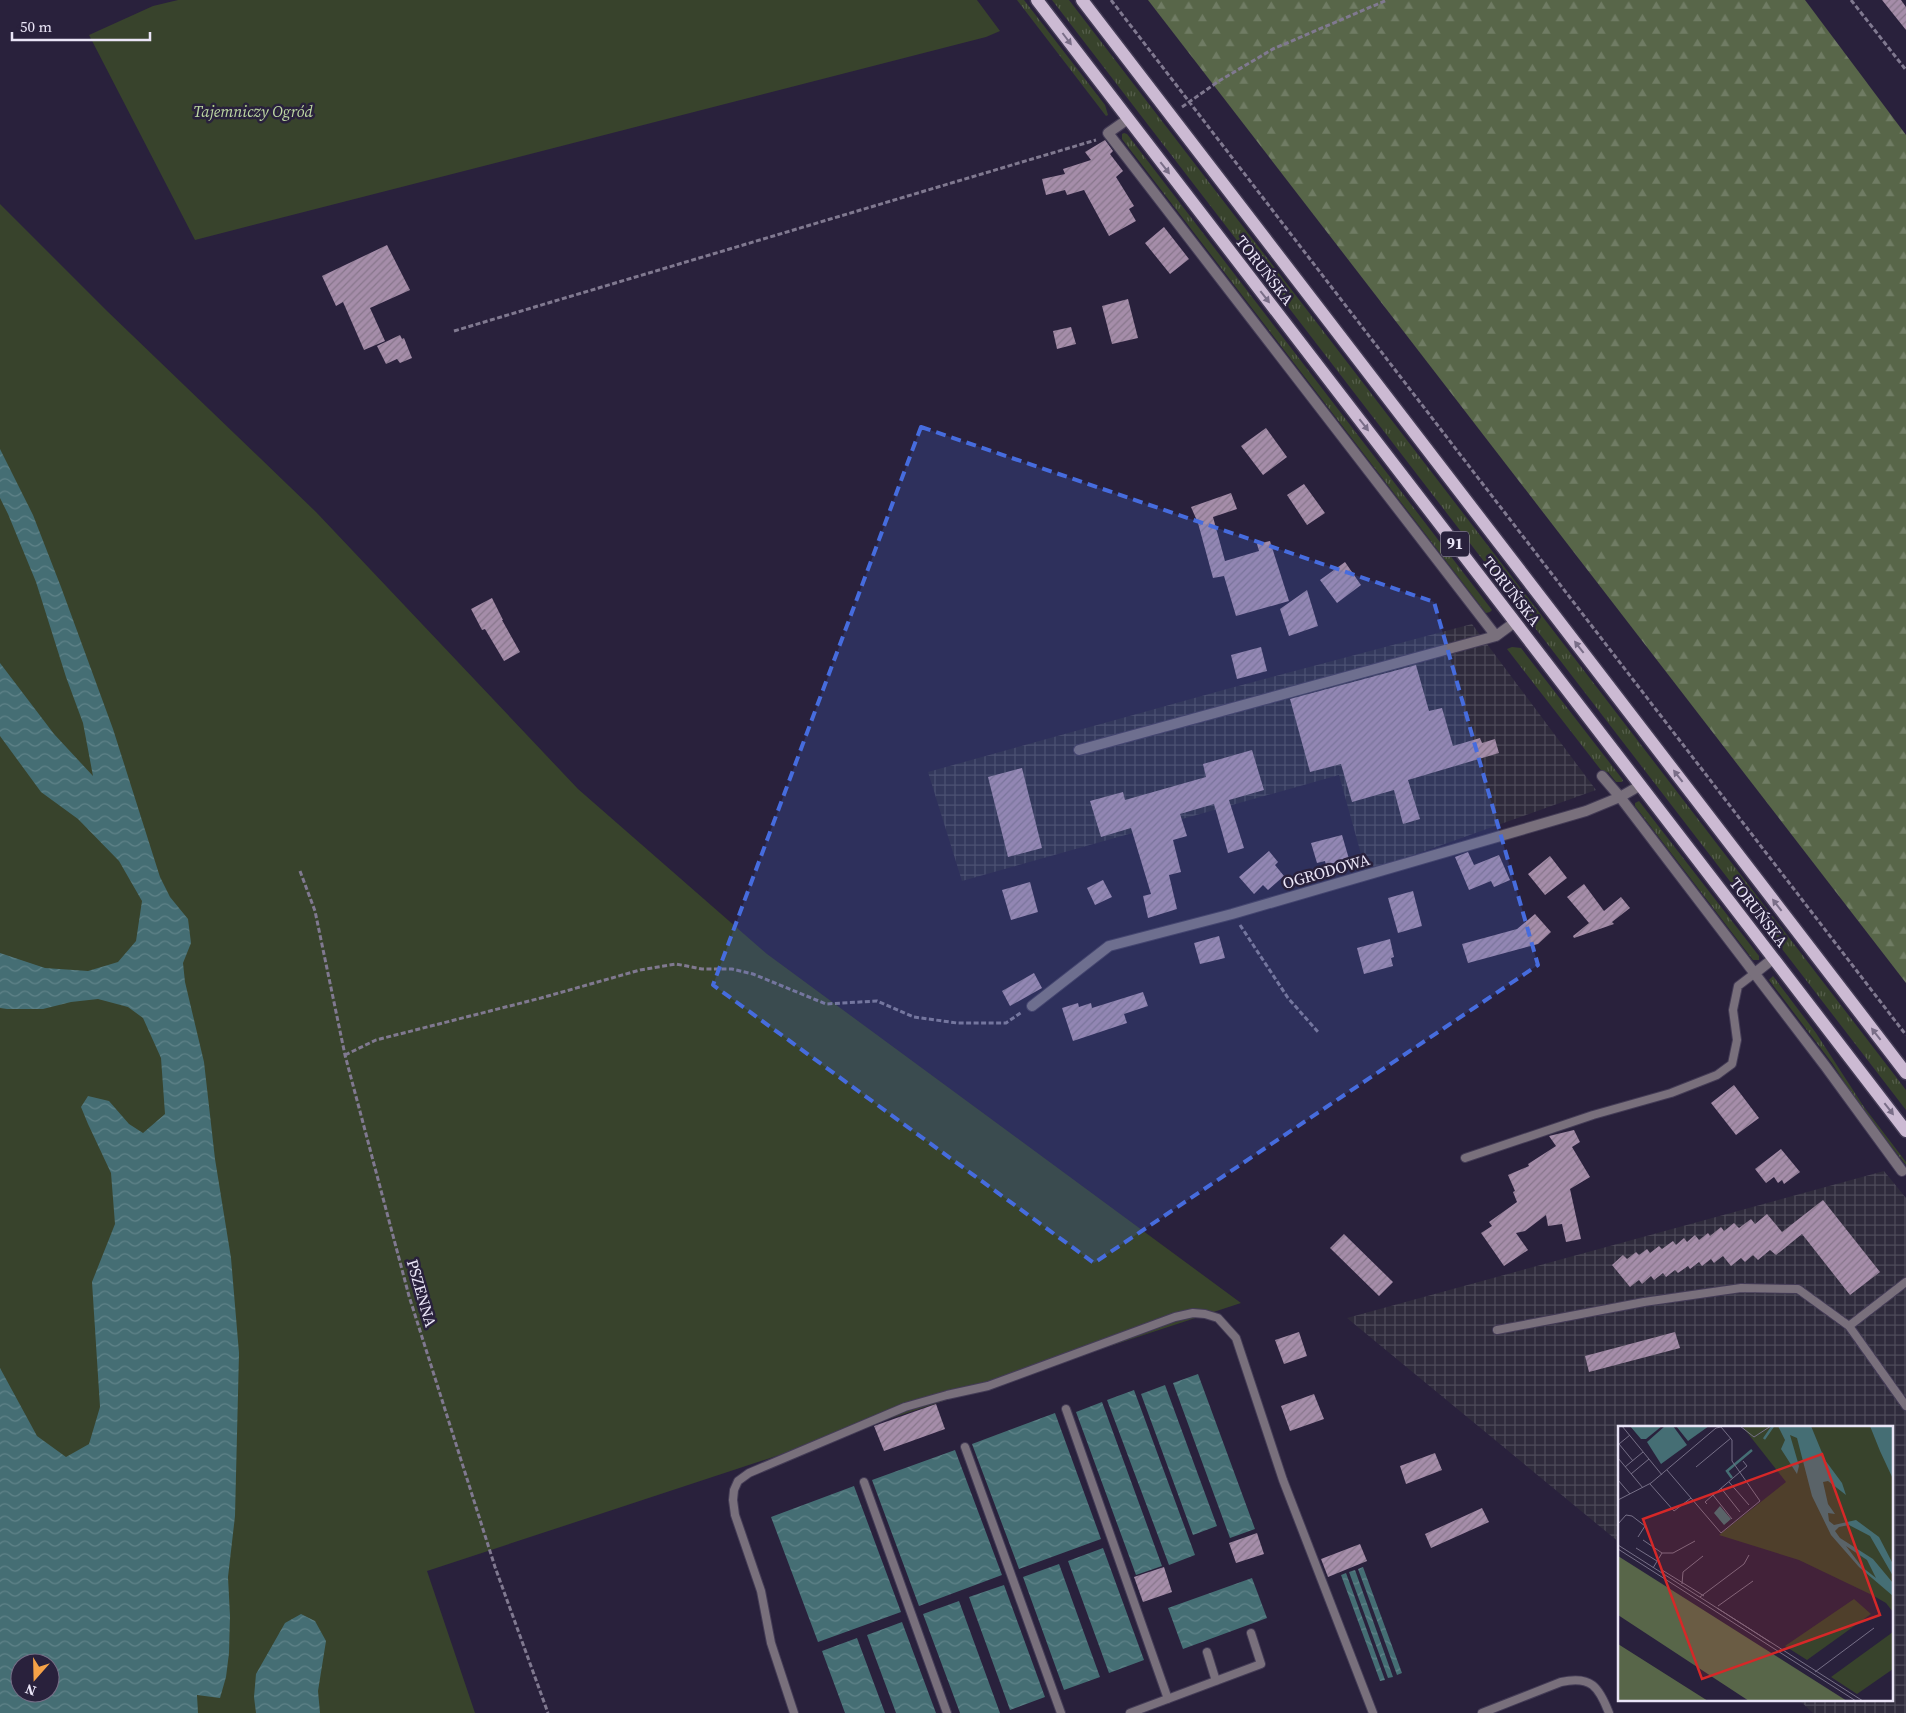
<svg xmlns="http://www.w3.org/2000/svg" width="1906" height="1713" font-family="'Source Serif 4',serif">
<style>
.industrial{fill:url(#industrial-grid)}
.grass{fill:url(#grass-tufts)}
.forest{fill:url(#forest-firs)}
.green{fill:#38432c;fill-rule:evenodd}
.water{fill:url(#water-waves);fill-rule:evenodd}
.building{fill:url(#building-hatch)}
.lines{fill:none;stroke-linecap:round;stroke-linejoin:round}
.lane-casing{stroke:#443c56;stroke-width:10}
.street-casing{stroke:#443c56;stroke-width:12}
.primary-casing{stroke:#443c56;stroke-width:15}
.path{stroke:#807990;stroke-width:3;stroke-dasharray:5 2.5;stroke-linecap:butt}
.lane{stroke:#79707c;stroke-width:8}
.street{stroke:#79707c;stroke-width:10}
.primary{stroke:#ccbad3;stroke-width:12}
.oneway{fill:#7a6e88}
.marked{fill:#466cde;fill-opacity:0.2;stroke:#466cde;stroke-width:4;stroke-dasharray:10 6;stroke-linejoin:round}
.labels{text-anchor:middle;stroke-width:5;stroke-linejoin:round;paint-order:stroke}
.shield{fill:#29213c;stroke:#b0aabf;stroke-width:1}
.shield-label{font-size:15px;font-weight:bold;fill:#eae5f7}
.park-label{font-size:16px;font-style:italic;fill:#bcd6a1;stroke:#29213c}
.street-label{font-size:16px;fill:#eae5f7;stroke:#29213c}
.inset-river{fill:none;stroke:#456e74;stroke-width:2.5}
.inset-road{fill:none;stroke:#766f87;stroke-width:1}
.view{fill:#d62828;fill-opacity:0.15;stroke:#d62828;stroke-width:2.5}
.inset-edge{fill:none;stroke:#eae5f7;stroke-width:2.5}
</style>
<defs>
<pattern id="industrial-grid" width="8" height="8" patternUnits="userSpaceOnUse" patternTransform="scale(1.25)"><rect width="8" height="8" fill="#2f2b3c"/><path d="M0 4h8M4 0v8" fill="none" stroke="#4d4a59"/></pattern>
<pattern id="grass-tufts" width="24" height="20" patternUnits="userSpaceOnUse" patternTransform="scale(1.25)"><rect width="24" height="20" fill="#38432c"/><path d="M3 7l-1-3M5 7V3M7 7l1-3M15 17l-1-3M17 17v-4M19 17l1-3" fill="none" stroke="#555e4b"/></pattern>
<pattern id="forest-firs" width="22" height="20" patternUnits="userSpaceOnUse" patternTransform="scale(1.25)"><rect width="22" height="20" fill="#586649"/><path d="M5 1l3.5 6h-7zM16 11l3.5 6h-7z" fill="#707c64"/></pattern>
<pattern id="water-waves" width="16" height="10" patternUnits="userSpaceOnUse" patternTransform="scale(1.25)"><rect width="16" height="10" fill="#456e74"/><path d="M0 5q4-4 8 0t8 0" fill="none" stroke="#608389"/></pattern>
<pattern id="building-hatch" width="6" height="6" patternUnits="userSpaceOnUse" patternTransform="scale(1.25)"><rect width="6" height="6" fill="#a58da9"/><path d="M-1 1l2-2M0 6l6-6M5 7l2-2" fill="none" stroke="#88778c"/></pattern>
</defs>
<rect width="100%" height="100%" fill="#29213c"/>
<path class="industrial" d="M 1472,624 L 1596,790 L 1366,872 L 1339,775 L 962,881 L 928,772 L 1227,689 Z
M 1884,1171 L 1906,1198 L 1906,1713 L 1813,1713 L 1798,1699 L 1892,1699 L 1892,1427 L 1620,1427 L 1620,1543 L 1347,1318 Z"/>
<path class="grass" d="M 1017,0 L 1024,0 L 1105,105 L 1108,115 L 1106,116 Z
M 1052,0 L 1069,0 L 1906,1090 L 1906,1110 Z
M 1124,133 L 1127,134 L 1492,610 L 1490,612 L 1486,613 L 1122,139 L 1122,134 Z
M 1512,647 L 1521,648 L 1623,780 L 1622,782 L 1616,782 L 1608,772 L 1604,774 L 1507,649 Z
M 1639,801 L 1759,956 L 1759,960 L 1753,960 L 1635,806 L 1635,803 Z
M 1773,976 L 1816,1033 L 1864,1107 L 1906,1162 L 1906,1165 L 1861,1108 L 1832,1063 L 1769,980 Z"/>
<path class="forest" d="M 1148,0 L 1805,0 L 1906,135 L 1906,983 Z"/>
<path class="green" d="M 178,0 L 977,0 L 1000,31 L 986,37 L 195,240 L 89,35 L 153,6 Z
M 0,204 L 107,311 L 316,512 L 578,789 L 767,954 L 1241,1303 L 427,1571 L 475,1713 L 0,1713 ZM 20,1663 L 50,1663 L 50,1693 L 20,1693 Z"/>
<path class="water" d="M 0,449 L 33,515 L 61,587 L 113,729 L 160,877 L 170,897 L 188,919 L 191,943 L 183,963 L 185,982 L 204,1062 L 215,1159 L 231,1258 L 239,1353 L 235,1516 L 228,1577 L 230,1616 L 229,1653 L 226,1677 L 220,1698 L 197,1695 L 198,1713 L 0,1713 L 0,1368 L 37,1436 L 66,1457 L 89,1444 L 100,1407 L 92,1282 L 115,1224 L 111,1173 L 88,1124 L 81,1107 L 88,1096 L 109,1101 L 129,1124 L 143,1133 L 165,1114 L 161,1058 L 143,1018 L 128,1007 L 98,999 L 71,1002 L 43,1009 L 7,1009 L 0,1008 L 0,953 L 45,968 L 88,971 L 118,962 L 136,941 L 142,901 L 119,861 L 78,819 L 41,792 L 0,736 L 0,663 L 54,734 L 93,776 L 83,723 L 66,677 L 36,582 L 8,514 L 0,498 ZM 20,1663 L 50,1663 L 50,1693 L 20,1693 Z
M 1198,1374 L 1255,1529 L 1230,1538 L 1173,1383 Z
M 1165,1385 L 1217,1526 L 1193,1535 L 1141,1394 Z
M 1134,1390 L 1195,1555 L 1169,1565 L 1107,1400 Z
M 1102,1402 L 1162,1566 L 1136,1575 L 1076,1412 Z
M 1055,1413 L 1101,1539 L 1019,1569 L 972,1444 Z
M 955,1450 L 1002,1575 L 919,1606 L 872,1480 Z
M 854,1486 L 901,1612 L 818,1642 L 771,1517 Z
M 1103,1548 L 1144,1660 L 1109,1673 L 1068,1561 Z
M 1059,1564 L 1100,1677 L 1064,1690 L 1023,1577 Z
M 1363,1567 L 1402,1673 L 1397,1675 L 1358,1569 Z
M 1355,1570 L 1393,1677 L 1388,1678 L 1349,1572 Z
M 1346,1573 L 1385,1680 L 1380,1681 L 1341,1575 Z
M 1252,1578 L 1267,1618 L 1183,1649 L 1168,1608 Z
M 1004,1585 L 1045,1697 L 1010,1710 L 969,1597 Z
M 959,1601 L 1000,1713 L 960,1713 L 923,1614 Z
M 301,1614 L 315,1621 L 326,1641 L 318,1691 L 320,1713 L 256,1713 L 254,1697 L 256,1674 L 285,1623 Z
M 902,1622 L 936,1713 L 896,1713 L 867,1635 Z
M 857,1638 L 885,1713 L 845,1713 L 822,1651 Z"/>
<path class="building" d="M 1882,0 L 1901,0 L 1906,7 L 1906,30 Z
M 1105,140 L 1113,151 L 1110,154 L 1123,171 L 1116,177 L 1134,206 L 1129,209 L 1136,221 L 1109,236 L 1084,190 L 1067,195 L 1065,190 L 1046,195 L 1042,179 L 1065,174 L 1063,169 L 1091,160 L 1085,152 Z
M 1164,227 L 1189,259 L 1170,274 L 1145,243 Z
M 387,245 L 410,290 L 370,308 L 385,341 L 364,350 L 343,302 L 336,306 L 322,276 Z
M 1128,299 L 1138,338 L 1112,344 L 1102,306 Z
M 1071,327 L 1076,344 L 1057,349 L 1053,331 Z
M 400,335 L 402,339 L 404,338 L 412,358 L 400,363 L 397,359 L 386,364 L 377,346 Z
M 1266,428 L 1287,457 L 1263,475 L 1241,446 Z
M 1304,484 L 1325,513 L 1307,525 L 1287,495 Z
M 1231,493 L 1237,509 L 1213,517 L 1225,561 L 1259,551 L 1257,544 L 1270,541 L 1289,601 L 1236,616 L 1224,576 L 1213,578 L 1198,523 L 1191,507 Z
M 1345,562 L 1361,585 L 1337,603 L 1320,580 Z
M 1307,590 L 1318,626 L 1289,636 L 1280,609 Z
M 492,598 L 503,620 L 502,620 L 520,652 L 504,661 L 485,629 L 482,630 L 471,609 Z
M 1261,647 L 1267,671 L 1237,679 L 1231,655 Z
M 1416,665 L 1429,711 L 1442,708 L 1453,746 L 1480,738 L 1482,743 L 1495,739 L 1499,753 L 1408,780 L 1420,819 L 1403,824 L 1394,790 L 1352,802 L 1341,764 L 1310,772 L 1290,699 Z
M 1252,750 L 1264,790 L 1229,800 L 1244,848 L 1228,853 L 1214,804 L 1180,814 L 1187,836 L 1173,840 L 1181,872 L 1169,875 L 1177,909 L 1148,918 L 1143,896 L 1151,894 L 1131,828 L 1101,837 L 1090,801 L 1123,792 L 1125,800 L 1206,777 L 1203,764 Z
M 1022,768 L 1042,848 L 1008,857 L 988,777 Z
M 1342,835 L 1349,859 L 1326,865 L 1325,861 L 1317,863 L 1311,843 Z
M 1269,851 L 1278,862 L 1275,865 L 1284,876 L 1268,890 L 1263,885 L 1254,894 L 1239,877 Z
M 1468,852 L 1474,865 L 1499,855 L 1510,880 L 1494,887 L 1491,881 L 1469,890 L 1455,857 Z
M 1550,856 L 1567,878 L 1545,895 L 1528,874 Z
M 1103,880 L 1112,897 L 1095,905 L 1087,888 Z
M 1030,882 L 1038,912 L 1011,920 L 1002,890 Z
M 1584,884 L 1604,911 L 1621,897 L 1630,908 L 1612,922 L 1614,924 L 1574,938 L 1573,936 L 1589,923 L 1567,897 Z
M 1413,891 L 1422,926 L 1398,933 L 1388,898 Z
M 1535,914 L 1551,932 L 1538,944 L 1468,963 L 1462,944 L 1517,929 Z
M 1219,936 L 1225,958 L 1200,964 L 1194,943 Z
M 1390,939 L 1394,957 L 1391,958 L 1393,966 L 1364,974 L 1357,948 Z
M 1034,973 L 1042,988 L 1010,1006 L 1002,991 Z
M 1143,992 L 1148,1006 L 1124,1014 L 1127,1023 L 1073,1041 L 1062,1008 L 1078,1003 L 1079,1007 L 1091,1003 L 1092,1008 Z
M 1734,1085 L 1759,1118 L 1736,1135 L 1711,1103 Z
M 1574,1130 L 1580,1142 L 1572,1147 L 1590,1177 L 1570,1189 L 1581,1239 L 1566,1242 L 1562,1224 L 1548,1226 L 1546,1215 L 1525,1231 L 1516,1233 L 1528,1250 L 1504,1266 L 1481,1233 L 1492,1226 L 1489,1222 L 1517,1202 L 1513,1192 L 1515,1191 L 1508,1175 L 1529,1166 L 1528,1164 L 1556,1146 L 1549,1136 Z
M 1781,1149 L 1800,1172 L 1784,1184 L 1782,1180 L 1778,1183 L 1774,1177 L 1766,1183 L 1755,1169 Z
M 1823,1200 L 1880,1272 L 1850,1295 L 1802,1234 L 1776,1255 L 1770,1250 L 1758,1260 L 1753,1255 L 1745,1262 L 1741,1258 L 1731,1266 L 1723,1256 L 1714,1263 L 1711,1259 L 1702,1266 L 1699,1262 L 1690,1269 L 1688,1266 L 1678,1273 L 1675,1270 L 1666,1277 L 1663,1273 L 1654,1280 L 1651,1276 L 1642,1284 L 1639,1280 L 1630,1287 L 1612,1265 L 1623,1255 L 1627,1259 L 1636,1252 L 1639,1255 L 1647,1249 L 1650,1253 L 1659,1246 L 1662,1249 L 1673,1241 L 1676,1245 L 1684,1238 L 1687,1242 L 1695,1235 L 1699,1240 L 1708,1233 L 1710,1236 L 1721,1227 L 1724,1231 L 1734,1223 L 1739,1228 L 1751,1219 L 1755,1224 L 1767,1214 L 1782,1232 Z
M 1344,1234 L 1393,1282 L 1379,1296 L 1330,1248 Z
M 1299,1332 L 1307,1356 L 1284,1364 L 1275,1340 Z
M 1675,1332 L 1680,1348 L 1589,1372 L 1585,1356 Z
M 1314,1394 L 1324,1419 L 1290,1431 L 1281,1406 Z
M 936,1404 L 945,1429 L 884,1451 L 874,1426 Z
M 1435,1453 L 1442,1470 L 1406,1484 L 1400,1466 Z
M 1482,1508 L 1489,1522 L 1431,1548 L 1425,1534 Z
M 1257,1533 L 1264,1554 L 1236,1563 L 1229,1543 Z
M 1360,1544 L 1367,1561 L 1328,1577 L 1321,1559 Z
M 1164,1567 L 1172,1592 L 1143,1602 L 1134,1577 Z"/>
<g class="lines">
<g class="lane-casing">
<path id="lane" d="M 1465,1158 L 1593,1115 L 1671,1093 L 1717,1075 L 1732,1064 L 1737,1040 L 1733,1010 L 1738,986 L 1755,973
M 1849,1326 L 1906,1406
M 1497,1330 L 1644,1302 L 1741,1288 L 1798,1289 L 1849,1326 L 1906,1282
M 1066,1409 L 1168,1699
M 965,1447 L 1061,1713
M 864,1482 L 947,1713
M 1207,1652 L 1216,1681
M 794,1713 L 771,1643 L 761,1591 L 735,1515 L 733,1500 L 734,1490 L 738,1481 L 749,1473 L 905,1407 L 947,1395 L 988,1386 L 1175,1317 L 1193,1313 L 1205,1314 L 1218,1318 L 1236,1338 L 1283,1480 L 1373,1713
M 1130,1713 L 1261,1664 L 1251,1633
M 1482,1713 L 1561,1682 C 1591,1675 1599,1687 1609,1713"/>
</g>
<g class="street-casing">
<path id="street" d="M 1128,119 L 1108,133 L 1496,636 L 1515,622
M 1079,750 L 1496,636
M 1602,776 L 1620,797 L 1826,1067 L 1902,1171
M 1755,973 L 1774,958
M 1032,1006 L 1109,946 L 1232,914 L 1586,811 L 1620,797 L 1641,785"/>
</g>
<g class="primary-casing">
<path id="primary" d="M 1037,0 L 1906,1131
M 1082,0 L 1906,1073"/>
</g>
<path class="path" d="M 1111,0 L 1906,1035
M 1851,0 L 1906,70
M 1182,107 L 1219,81 L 1273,49 L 1387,0
M 454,331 L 1096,140
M 300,871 L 315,911 L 345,1055 L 409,1296 L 495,1567 L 548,1713
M 1240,925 L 1288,998 L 1318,1032
M 345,1055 L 376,1040 L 541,998 L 640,970 L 676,964 L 702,969 L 732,969 L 753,974 L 826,1004 L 877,1001 L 914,1017 L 957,1023 L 1006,1023 L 1022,1012"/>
<use href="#lane" class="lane"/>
<use href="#street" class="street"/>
<use href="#primary" class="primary"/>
</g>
<defs><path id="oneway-solid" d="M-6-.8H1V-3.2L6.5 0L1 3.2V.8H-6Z" transform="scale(1.25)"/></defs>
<g class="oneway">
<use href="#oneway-solid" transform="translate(1067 39) rotate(53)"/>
<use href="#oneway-solid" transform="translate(1165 168) rotate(52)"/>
<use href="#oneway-solid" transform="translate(1265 297) rotate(52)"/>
<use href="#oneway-solid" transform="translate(1364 425) rotate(52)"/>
<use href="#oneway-solid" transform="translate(1579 647) rotate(-128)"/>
<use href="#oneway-solid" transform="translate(1678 776) rotate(-128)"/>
<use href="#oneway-solid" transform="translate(1777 905) rotate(-128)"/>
<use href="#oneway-solid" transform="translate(1876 1034) rotate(-128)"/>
<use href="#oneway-solid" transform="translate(1889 1109) rotate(52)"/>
</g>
<path class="marked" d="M 921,427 L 1434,602 L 1538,965 L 1094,1263 L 713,985 Z"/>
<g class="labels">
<rect class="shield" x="1441" y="531.5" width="28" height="25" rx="4"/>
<g class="shield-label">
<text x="1455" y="549">91</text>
</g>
<g class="park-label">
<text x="253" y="117">Tajemniczy Ogród</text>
</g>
<g class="street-label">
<text transform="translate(1265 270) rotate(52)" y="6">TORUŃSKA</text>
<text transform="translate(1512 591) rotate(52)" y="6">TORUŃSKA</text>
<text transform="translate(1326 871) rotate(-16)" y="6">OGRODOWA</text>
<text transform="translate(1759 912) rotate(52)" y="6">TORUŃSKA</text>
<text transform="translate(422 1293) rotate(74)" y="6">PSZENNA</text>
</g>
</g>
<g transform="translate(1618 1426)">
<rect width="275" height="275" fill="#29213c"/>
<path d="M 0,130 L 229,275 L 131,275 L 0,189 ZM 0,218 L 90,275 L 0,275 Z" fill="#586649"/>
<path d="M 124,0 L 275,0 L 275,186 L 268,177 L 254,169 L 181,134 L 101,109 L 168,56 ZM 236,173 L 253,188 L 189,234 L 167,220 ZM 275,206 L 275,243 L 239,268 L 213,251 Z" fill="#38432c"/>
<path d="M 12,0 L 44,0 L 28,13 L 23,13 ZM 47,0 L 55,0 L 69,19 L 43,38 L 29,16 ZM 58,0 L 91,0 L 70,15 ZM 160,0 L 193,0 L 207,34 L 224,57 L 228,69 L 210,55 L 205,56 L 210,78 L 217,88 L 210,87 L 211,95 L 216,99 L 238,94 L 261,111 L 275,138 L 275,150 L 252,110 L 231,99 L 221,101 L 217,105 L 222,112 L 255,133 L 275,157 L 275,170 L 241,141 L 213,109 L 194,70 L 179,12 L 172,9 L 181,40 L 179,48 L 163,23 L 167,14 ZM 228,120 L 249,134 L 258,152 L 244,141 ZM 252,0 L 275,0 L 275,53 L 262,25 ZM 102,80 L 113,93 L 106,99 L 96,87 Z" fill="#456e74" fill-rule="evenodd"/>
<path class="inset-river" d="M 146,13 L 155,0M 114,52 L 109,45 L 134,24"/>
<path class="inset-road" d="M 4,0 L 44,49M 122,0 L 136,11 L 153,0M 12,9 L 1,18 L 15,35M 0,32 L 25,62M 7,41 L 25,26M 78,41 L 113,12M 13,48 L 31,33M 0,54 L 12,68M 111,56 L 131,79M 32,58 L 56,85 L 73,72M 103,62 L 122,86M 95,69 L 114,93M 0,74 L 33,57 L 98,2 L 103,1 L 114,14 L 114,35 L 142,75 L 103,107 L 49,44M 89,78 L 87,76 L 129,40 L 125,35M 0,98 L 8,89 L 14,90 L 27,100 L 20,111M 25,114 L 44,127M 0,119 L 245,275M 18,122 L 39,135M 0,123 L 238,275M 35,142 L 44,127 L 55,127 L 77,115M 44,144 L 86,170M 64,158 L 65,146 L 85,130M 82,171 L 126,138 L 131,129M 100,180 L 135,155M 99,182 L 152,216M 197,246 L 256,202"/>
<path class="view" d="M 204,28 L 262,189 L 84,253 L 25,93 Z"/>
<rect width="275" height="275" class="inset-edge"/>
</g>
<g transform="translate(35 1678) rotate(200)"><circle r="24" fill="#29213c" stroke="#766f87"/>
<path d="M0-4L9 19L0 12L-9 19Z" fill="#f6a247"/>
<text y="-8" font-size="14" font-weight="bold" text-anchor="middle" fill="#eae5f7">N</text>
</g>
<path d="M12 32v8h138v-8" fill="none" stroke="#eae5f7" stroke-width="2.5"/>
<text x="20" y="32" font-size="15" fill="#eae5f7" stroke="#29213c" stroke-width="4" paint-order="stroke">50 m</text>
</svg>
